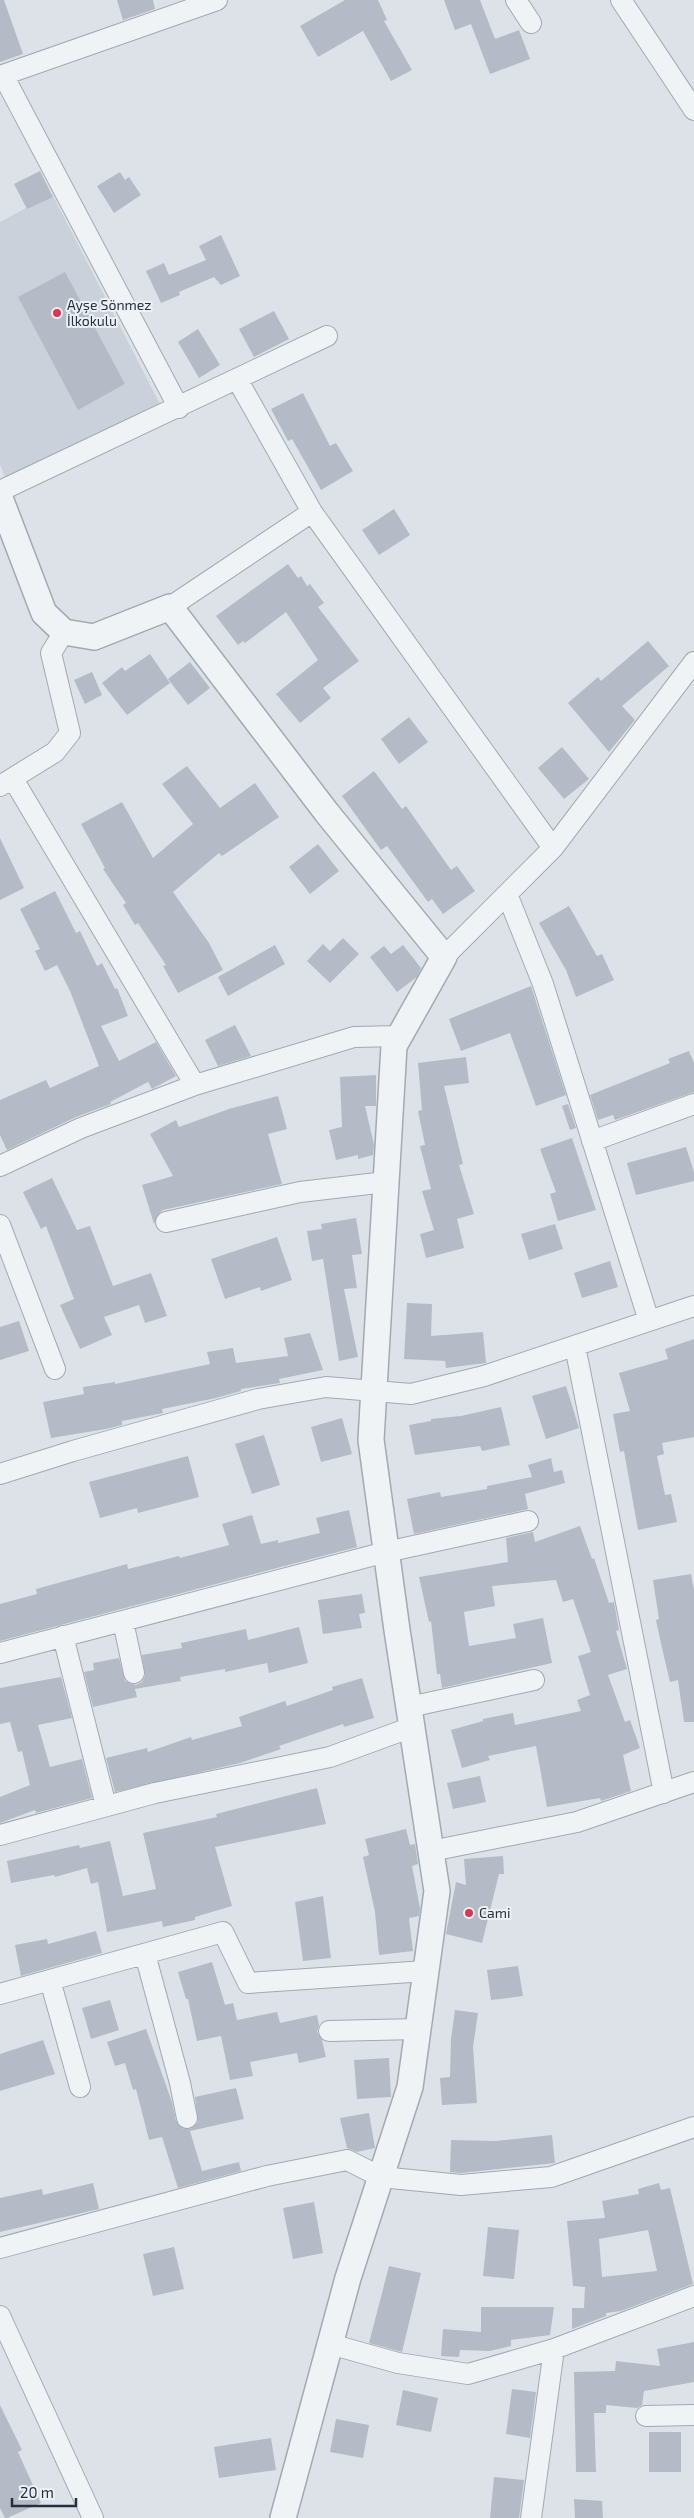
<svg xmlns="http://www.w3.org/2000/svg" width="694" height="2518" font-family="'Exo 2',sans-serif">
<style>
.built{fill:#cbd1db}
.building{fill:#b4bbc6;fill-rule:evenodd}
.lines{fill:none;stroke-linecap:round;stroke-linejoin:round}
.minor-casing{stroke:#a2a9b2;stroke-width:22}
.tertiary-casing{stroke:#a2a9b2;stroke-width:28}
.minor{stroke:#f0f3f6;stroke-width:20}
.tertiary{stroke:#f0f3f6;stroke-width:25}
.poi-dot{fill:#d83754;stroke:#edf1f6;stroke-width:2}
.labels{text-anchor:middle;stroke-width:4;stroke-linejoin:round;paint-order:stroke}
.poi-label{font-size:14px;fill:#253040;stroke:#edf1f6;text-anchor:start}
</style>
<rect width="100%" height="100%" fill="#dde2e8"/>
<path class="built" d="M 52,194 L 160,404 L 5,478 L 0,464 L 0,222 Z"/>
<path class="building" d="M 0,0 L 4,0 L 23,54 L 0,62 Z
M 117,0 L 153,0 L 155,9 L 123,20 Z
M 345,0 L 378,0 L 387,20 L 384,21 L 412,70 L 391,81 L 363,31 L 318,57 L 300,26 Z
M 444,0 L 480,0 L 495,39 L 519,30 L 530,59 L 490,74 L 471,24 L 455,30 Z
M 40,171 L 53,197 L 27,209 L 14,184 Z
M 120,172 L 125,180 L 129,177 L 141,195 L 114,213 L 97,186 Z
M 221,235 L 240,276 L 221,285 L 214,277 L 179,292 L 180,295 L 161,303 L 146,271 L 164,263 L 169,275 L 206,260 L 199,246 Z
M 65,272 L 125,384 L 78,410 L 18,297 Z
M 274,311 L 289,339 L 254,357 L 239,329 Z
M 198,329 L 220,365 L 199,378 L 178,342 Z
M 303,393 L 330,446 L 336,443 L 353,471 L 321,490 L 292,439 L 288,441 L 271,409 Z
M 394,509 L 410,535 L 379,555 L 362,530 Z
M 288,564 L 298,578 L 301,576 L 307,586 L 310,584 L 324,603 L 318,607 L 359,661 L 323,688 L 331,698 L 300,723 L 276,694 L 318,660 L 286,612 L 245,643 L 243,641 L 238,645 L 216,616 Z
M 648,641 L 669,666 L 622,706 L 635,720 L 609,752 L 568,703 L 598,677 L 601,681 Z
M 150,654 L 170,683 L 127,715 L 102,683 L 122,667 L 125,671 Z
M 190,662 L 210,688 L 188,705 L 168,679 Z
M 92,672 L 102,695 L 85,704 L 74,680 Z
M 409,717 L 428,742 L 399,764 L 381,739 Z
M 562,747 L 589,779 L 564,799 L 538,768 Z
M 187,766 L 220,808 L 255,783 L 279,817 L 222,856 L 219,853 L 173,892 L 209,943 L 223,970 L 178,993 L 163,966 L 166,965 L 138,923 L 135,925 L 123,905 L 126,903 L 103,869 L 105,868 L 81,824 L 122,802 L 153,858 L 193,824 L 162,784 Z
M 374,771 L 402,809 L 406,806 L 451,870 L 457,866 L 475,891 L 443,914 L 432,899 L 428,902 L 387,846 L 381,850 L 342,796 Z
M 0,838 L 24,888 L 0,900 Z
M 318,844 L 339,871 L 310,894 L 289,867 Z
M 55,891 L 76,933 L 80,931 L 97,966 L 102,963 L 115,989 L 117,988 L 128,1016 L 101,1026 L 119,1061 L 156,1042 L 176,1076 L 152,1089 L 148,1082 L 110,1102 L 111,1104 L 76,1117 L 7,1150 L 0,1135 L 0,1100 L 46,1080 L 50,1088 L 99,1066 L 70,991 L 57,965 L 45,971 L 35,951 L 40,949 L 20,909 Z
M 569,906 L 597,956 L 602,954 L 614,980 L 576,997 L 566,970 L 539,923 Z
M 343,938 L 359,954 L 330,983 L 307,961 L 323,944 L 330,951 Z
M 275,945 L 285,964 L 228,996 L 218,977 Z
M 403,945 L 421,968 L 417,977 L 397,992 L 370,957 L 384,946 L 391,954 Z
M 531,986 L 566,1095 L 536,1106 L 510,1033 L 461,1051 L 449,1019 Z
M 235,1025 L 251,1056 L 218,1066 L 205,1040 Z
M 689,1051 L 694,1063 L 694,1092 L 615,1120 L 613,1115 L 598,1120 L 590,1095 L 670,1063 L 668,1059 Z
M 466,1057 L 469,1083 L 444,1086 L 463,1164 L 459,1165 L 474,1214 L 457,1219 L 464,1248 L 426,1258 L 420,1234 L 434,1230 L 422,1191 L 431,1189 L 420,1146 L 425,1145 L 418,1111 L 422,1110 L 418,1063 Z
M 376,1075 L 376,1106 L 365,1106 L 374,1145 L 373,1155 L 358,1159 L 358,1155 L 336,1160 L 329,1130 L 342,1127 L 340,1077 Z
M 278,1096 L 287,1129 L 268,1134 L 282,1184 L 163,1210 L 158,1214 L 154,1224 L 142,1185 L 173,1176 L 150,1134 L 176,1120 L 179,1127 L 229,1109 Z
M 568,1104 L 576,1128 L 570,1130 L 562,1106 Z
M 572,1138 L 596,1210 L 558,1221 L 550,1194 L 556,1192 L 540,1149 Z
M 686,1147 L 694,1172 L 694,1181 L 636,1195 L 627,1163 Z
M 52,1178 L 77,1230 L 90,1226 L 113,1286 L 151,1273 L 167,1316 L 145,1323 L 139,1305 L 104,1317 L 112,1335 L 80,1349 L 60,1305 L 74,1299 L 46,1226 L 41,1229 L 23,1192 Z
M 356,1218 L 362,1254 L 352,1255 L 357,1288 L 344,1289 L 358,1357 L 339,1361 L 323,1259 L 312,1261 L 307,1231 L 322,1229 L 321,1224 Z
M 555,1224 L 563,1249 L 529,1260 L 521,1234 Z
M 277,1237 L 292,1280 L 261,1291 L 260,1287 L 225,1299 L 211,1259 Z
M 610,1261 L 618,1287 L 582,1298 L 574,1273 Z
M 407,1303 L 432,1304 L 431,1336 L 483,1332 L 486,1363 L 446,1368 L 445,1361 L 404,1359 Z
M 19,1321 L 29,1351 L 0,1360 L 0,1327 Z
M 310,1333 L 323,1370 L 279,1379 L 280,1383 L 241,1389 L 241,1391 L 216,1398 L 162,1409 L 163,1413 L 122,1421 L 122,1425 L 106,1429 L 51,1438 L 43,1402 L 84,1394 L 83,1387 L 115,1382 L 115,1384 L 210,1364 L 207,1352 L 233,1348 L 236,1363 L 288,1356 L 284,1338 Z
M 694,1339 L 694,1437 L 662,1443 L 664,1454 L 657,1456 L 665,1495 L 671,1494 L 677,1522 L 638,1530 L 624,1451 L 620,1452 L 613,1414 L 630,1411 L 619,1373 L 668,1359 L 665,1349 Z
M 566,1386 L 579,1428 L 546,1439 L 532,1396 Z
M 501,1407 L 510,1445 L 482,1451 L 480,1446 L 415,1455 L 409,1425 L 431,1421 L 431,1419 L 461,1416 Z
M 342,1418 L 352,1454 L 321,1462 L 311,1427 Z
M 264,1435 L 280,1485 L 252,1494 L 235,1444 Z
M 188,1456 L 199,1497 L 138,1513 L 137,1508 L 100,1518 L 89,1482 Z
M 551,1458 L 554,1472 L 562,1470 L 565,1483 L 525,1494 L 528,1509 L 414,1534 L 407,1499 L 440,1492 L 441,1497 L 487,1489 L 487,1486 L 532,1477 L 528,1465 Z
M 349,1510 L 357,1547 L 0,1641 L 0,1604 L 37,1594 L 36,1589 L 127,1564 L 128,1569 L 179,1556 L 180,1558 L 229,1545 L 222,1524 L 252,1515 L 261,1544 L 278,1540 L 278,1543 L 320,1533 L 316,1518 Z
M 580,1526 L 592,1559 L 594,1558 L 609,1603 L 614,1602 L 619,1630 L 616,1631 L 627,1669 L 608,1675 L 625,1722 L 630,1720 L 640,1748 L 623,1755 L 631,1791 L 601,1801 L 600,1798 L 547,1807 L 536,1746 L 488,1756 L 490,1760 L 462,1768 L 451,1730 L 483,1721 L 483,1719 L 513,1713 L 515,1725 L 581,1711 L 577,1700 L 590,1695 L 578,1656 L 591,1652 L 573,1599 L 563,1602 L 556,1580 L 492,1586 L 495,1606 L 464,1612 L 469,1646 L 516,1638 L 513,1624 L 543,1618 L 552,1663 L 442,1688 L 440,1674 L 437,1674 L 431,1621 L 429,1622 L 419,1577 L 508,1562 L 506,1538 L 533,1532 L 535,1542 Z
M 691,1574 L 694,1590 L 694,1722 L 684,1722 L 678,1680 L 670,1682 L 662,1648 L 656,1620 L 659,1619 L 653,1580 Z
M 362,1594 L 365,1613 L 359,1614 L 362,1628 L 323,1634 L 318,1600 Z
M 299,1627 L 308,1663 L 269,1673 L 267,1663 L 225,1672 L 225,1669 L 180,1677 L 181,1681 L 135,1689 L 137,1697 L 93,1707 L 84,1672 L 94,1670 L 93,1663 L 119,1658 L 125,1681 L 136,1685 L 142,1682 L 145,1676 L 142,1655 L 182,1648 L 181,1643 L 246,1629 L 248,1640 Z
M 61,1677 L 72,1718 L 38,1725 L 50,1767 L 82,1759 L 92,1798 L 36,1813 L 35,1810 L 0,1823 L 0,1797 L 30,1785 L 22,1751 L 18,1752 L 10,1722 L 0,1724 L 0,1688 Z
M 362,1678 L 374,1718 L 344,1727 L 343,1724 L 279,1746 L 281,1749 L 240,1763 L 115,1792 L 106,1758 L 147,1748 L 148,1752 L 191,1737 L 192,1740 L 242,1726 L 239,1717 L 285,1701 L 287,1706 L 333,1690 L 332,1687 Z
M 480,1776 L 486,1802 L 453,1809 L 447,1783 Z
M 317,1788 L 326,1824 L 215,1847 L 232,1906 L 195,1917 L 195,1920 L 163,1927 L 162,1921 L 107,1932 L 98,1882 L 91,1884 L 87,1868 L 55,1877 L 54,1875 L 11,1883 L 7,1861 L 79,1845 L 80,1848 L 110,1841 L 123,1896 L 156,1889 L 143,1833 L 217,1817 L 216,1814 Z
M 406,1829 L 410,1845 L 415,1844 L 418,1864 L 412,1866 L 420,1908 L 419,1916 L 409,1918 L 413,1951 L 379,1955 L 375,1912 L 363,1857 L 369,1855 L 365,1839 Z
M 503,1856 L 504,1874 L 499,1874 L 482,1943 L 446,1934 L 456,1882 L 466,1885 L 464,1859 Z
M 323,1896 L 331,1958 L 303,1961 L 295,1902 Z
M 96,1931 L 102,1953 L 21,1976 L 15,1945 L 47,1939 L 48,1944 Z
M 212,1962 L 225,2005 L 233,2003 L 237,2020 L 277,2012 L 280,2023 L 317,2015 L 319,2025 L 317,2032 L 322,2040 L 326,2057 L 299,2063 L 297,2053 L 250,2062 L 253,2076 L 230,2080 L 221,2036 L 197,2041 L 188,1999 L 186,1999 L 178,1972 Z
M 518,1966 L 523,1996 L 491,2000 L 487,1970 Z
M 110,2000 L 119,2030 L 91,2039 L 82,2008 Z
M 455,2010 L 478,2013 L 473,2047 L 477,2103 L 442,2105 L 440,2078 L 450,2077 L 451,2039 Z
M 146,2029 L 172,2102 L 176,2121 L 183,2129 L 190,2129 L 198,2122 L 195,2097 L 236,2088 L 244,2119 L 190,2131 L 202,2171 L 239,2162 L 241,2171 L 178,2188 L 162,2137 L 149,2140 L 136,2089 L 133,2090 L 125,2063 L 115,2066 L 107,2042 Z
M 43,2040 L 55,2074 L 0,2091 L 0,2054 Z
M 389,2058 L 391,2097 L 357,2099 L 354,2060 Z
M 369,2113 L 375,2148 L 357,2152 L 347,2148 L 340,2118 Z
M 552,2135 L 555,2163 L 461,2173 L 450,2172 L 451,2140 L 495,2141 Z
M 93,2183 L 99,2209 L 0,2232 L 0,2198 L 42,2189 L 43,2195 Z
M 659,2183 L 661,2190 L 670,2188 L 693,2284 L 621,2311 L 606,2313 L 606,2316 L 572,2329 L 572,2308 L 584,2308 L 585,2287 L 573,2286 L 567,2221 L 605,2218 L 602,2201 L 639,2194 L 638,2189 ZM 648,2230 L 657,2271 L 602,2277 L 599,2239 Z
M 314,2202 L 323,2253 L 293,2259 L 283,2208 Z
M 488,2227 L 519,2230 L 514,2279 L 483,2276 Z
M 174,2247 L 184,2289 L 153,2296 L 143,2254 Z
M 389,2266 L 421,2273 L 402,2352 L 369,2343 Z
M 481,2307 L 554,2307 L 550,2335 L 511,2340 L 511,2346 L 490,2351 L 460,2350 L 459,2357 L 441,2356 L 443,2329 L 481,2332 Z
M 694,2342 L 694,2382 L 644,2391 L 642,2405 L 637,2408 L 606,2405 L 606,2413 L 594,2413 L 596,2472 L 576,2472 L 574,2372 L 615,2371 L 616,2361 L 660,2366 L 657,2349 Z
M 512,2389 L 536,2392 L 530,2438 L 506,2434 Z
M 403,2390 L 438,2398 L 431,2432 L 396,2425 Z
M 0,2405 L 22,2450 L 18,2452 L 41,2503 L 7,2518 L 5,2518 L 0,2508 Z
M 336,2419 L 369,2425 L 363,2458 L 330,2452 Z
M 649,2432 L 681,2432 L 681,2472 L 649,2472 Z
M 271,2438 L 276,2470 L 219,2478 L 214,2447 Z
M 494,2477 L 524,2480 L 519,2518 L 490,2518 Z
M 574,2499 L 602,2501 L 603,2518 L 575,2518 Z"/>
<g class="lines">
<g class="minor-casing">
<path id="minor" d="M 516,0 L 531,23
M 621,0 L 694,110
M 3,75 L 179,408
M 0,76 L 217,0
M 237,379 L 312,512 L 553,848
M 0,491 L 327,336
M 170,607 L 312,512
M 13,779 L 195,1085
M 0,786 L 55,752 L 70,733 L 51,653 L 64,632
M 507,894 L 543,984 L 649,1321
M 444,957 L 553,848 L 694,662
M 592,1141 L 694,1104
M 0,1166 L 81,1128 L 195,1085 L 354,1037 L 400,1036
M 166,1222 L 300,1192 L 386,1182
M 0,1225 L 55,1369
M 575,1346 L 664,1793
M 0,1474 L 73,1451 L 258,1399 L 326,1387 L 411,1394 L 484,1376 L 694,1306
M 123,1621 L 134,1673
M 63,1636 L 106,1806
M 0,1653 L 386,1552 L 528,1521
M 409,1707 L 534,1680
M 0,1835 L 155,1793 L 330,1757 L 412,1727
M 431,1851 L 577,1822 L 694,1782
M 145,1954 L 180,2083 L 187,2118
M 50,1980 L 80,2087
M 0,1994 L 223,1932 L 248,1983 L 426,1971
M 329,2031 L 418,2029
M 0,2248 L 267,2176 L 347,2160 L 381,2177 L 461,2185 L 551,2177 L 694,2127
M 0,2316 L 93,2518
M 330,2344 L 398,2363 L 468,2374 L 554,2349 L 694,2296
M 646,2416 L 694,2415
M 531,2518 L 554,2349"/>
</g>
<g class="tertiary-casing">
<path id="tertiary" d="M 0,498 L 44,613 L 64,632 L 94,637 L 170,607 L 327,813 L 444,957 L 394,1046 L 371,1440 L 397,1630 L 437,1891 L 410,2087 L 348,2278 L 283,2518"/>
</g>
<use href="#minor" class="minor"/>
<use href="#tertiary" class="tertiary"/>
</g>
<g class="poi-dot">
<circle cx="57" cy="313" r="5"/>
<circle cx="469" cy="1913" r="5"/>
</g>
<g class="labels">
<g class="poi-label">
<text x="67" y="310">Ayşe Sönmez<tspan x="67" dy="16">İlkokulu</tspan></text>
<text x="479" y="1918">Cami</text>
</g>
</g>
<path d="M12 2498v8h64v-8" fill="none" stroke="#253040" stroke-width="2.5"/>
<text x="20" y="2498" font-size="15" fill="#253040" stroke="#edf1f6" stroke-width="4" paint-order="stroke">20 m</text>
</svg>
